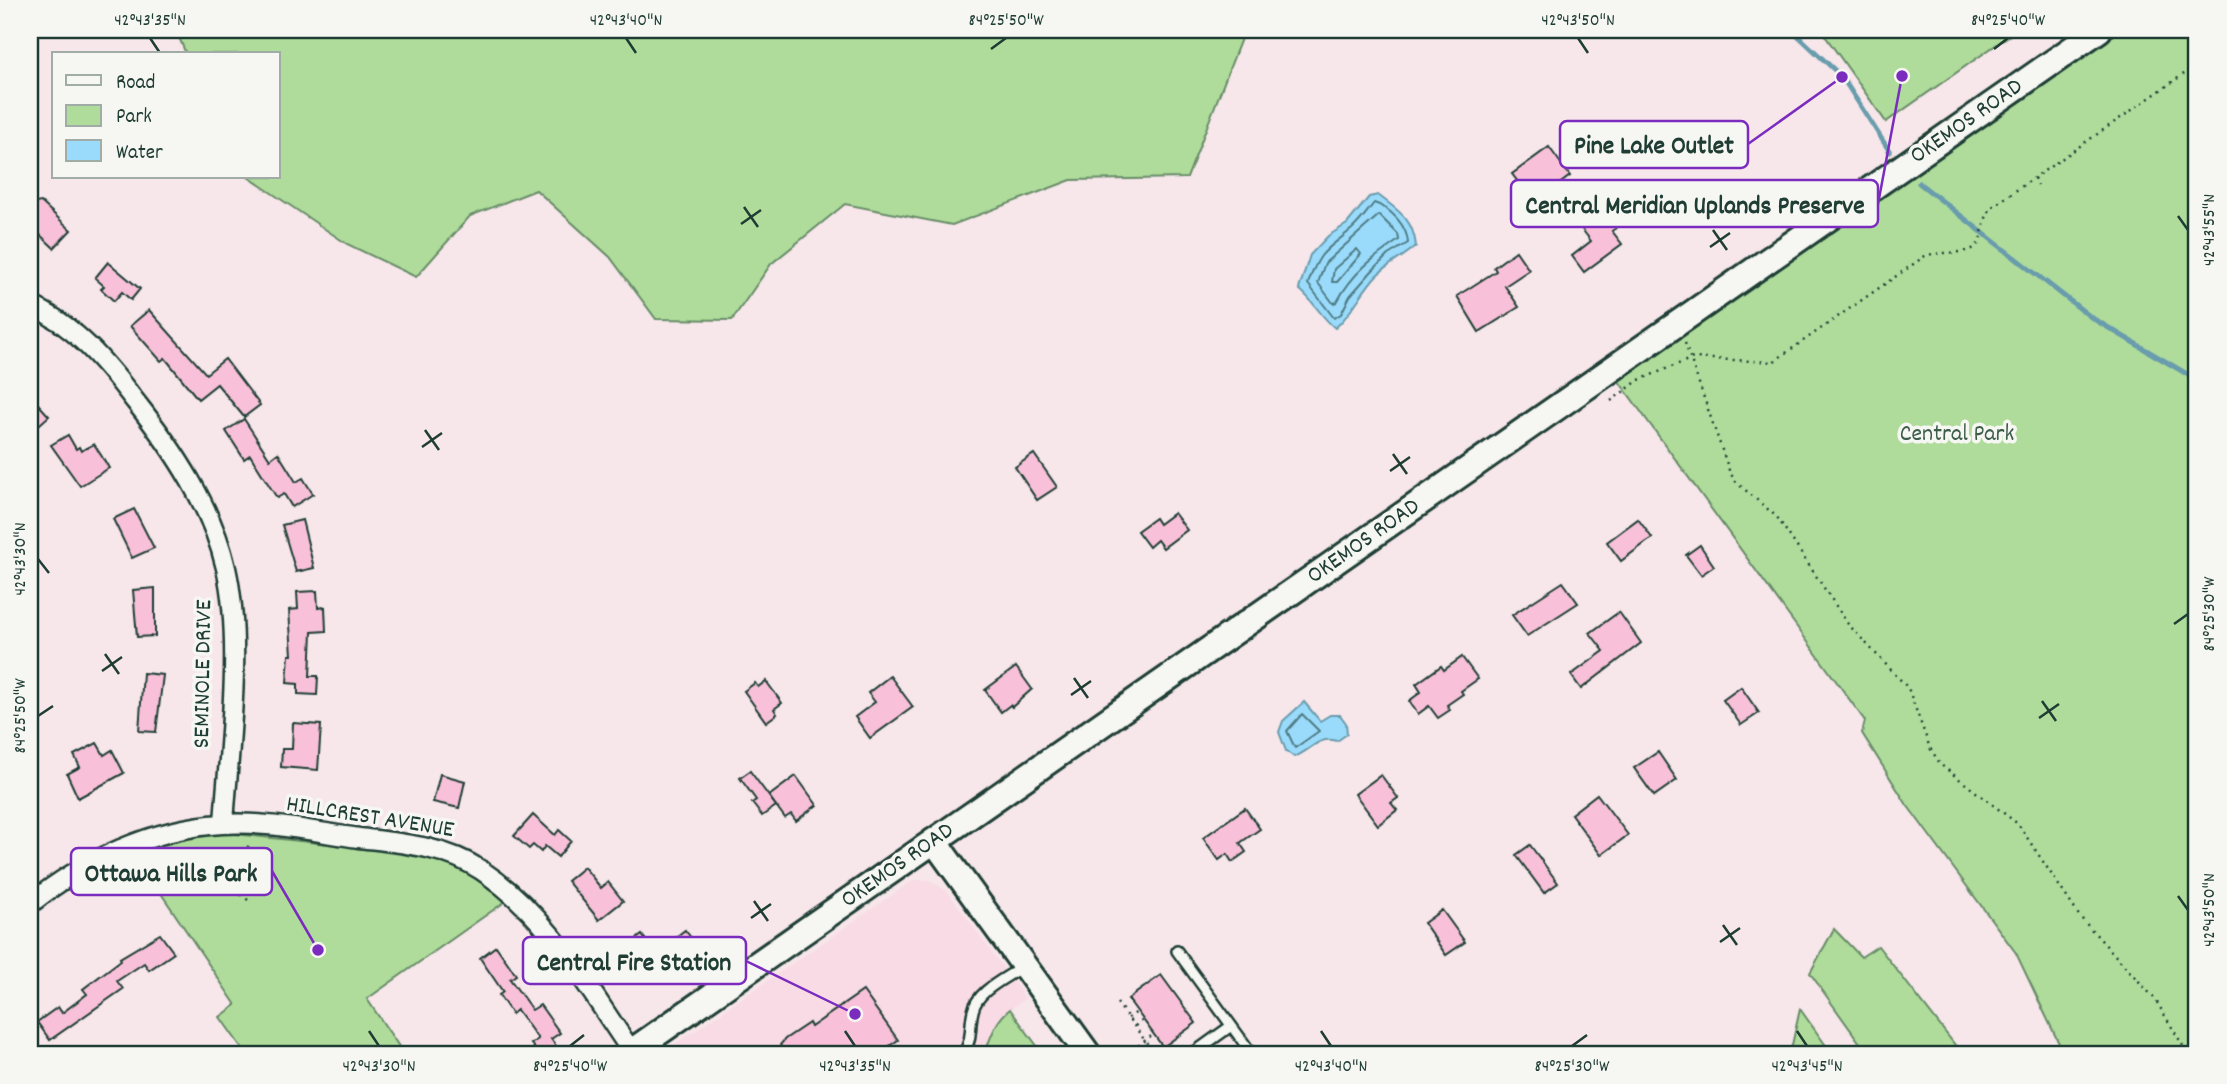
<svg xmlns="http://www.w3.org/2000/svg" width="2227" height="1084" font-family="Dekko,sans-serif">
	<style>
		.built { fill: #f8dbe5 }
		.green { fill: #afdc9b; stroke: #678c68; stroke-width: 2 }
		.water { fill: #9adbfc; stroke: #699cac; stroke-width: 2 }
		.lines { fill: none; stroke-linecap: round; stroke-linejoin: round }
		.shore { stroke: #507c84; stroke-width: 2 }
		.stream { stroke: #699cac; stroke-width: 5 }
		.building { fill: #f9c1d9; stroke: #1f3d34; stroke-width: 2 }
		.lane-casing { stroke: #1f3d34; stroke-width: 14 }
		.street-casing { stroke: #1f3d34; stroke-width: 23 }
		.secondary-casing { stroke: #1f3d34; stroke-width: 30 }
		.path { stroke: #1f3d34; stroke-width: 2.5; stroke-dasharray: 2 5; stroke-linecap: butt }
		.lane { stroke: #f6f6f2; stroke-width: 9 }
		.street { stroke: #f6f6f2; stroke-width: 18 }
		.secondary { stroke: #f6f6f2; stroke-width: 24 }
		.ticks { fill: none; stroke: #1f3d34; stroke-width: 2.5 }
		.labels { text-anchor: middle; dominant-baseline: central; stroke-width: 7; stroke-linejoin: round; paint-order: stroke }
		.street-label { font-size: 24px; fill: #1f3d34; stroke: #f6f6f2 }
		.park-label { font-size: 24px; fill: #3c5d49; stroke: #f6f6f2 }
		.leader { fill: none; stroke: #7b2cbf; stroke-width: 2.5 }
		.callout-dot { fill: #7b2cbf; stroke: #f6f6f2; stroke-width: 2.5 }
		.callout { fill: #f6f6f2; stroke: #7b2cbf; stroke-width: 2.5 }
		.callout-label { font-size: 26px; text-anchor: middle; font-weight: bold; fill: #1f3d34 }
		.neatline { fill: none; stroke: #1f3d34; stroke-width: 2.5 }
		.ticks-label { font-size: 18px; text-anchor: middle; fill: #1f3d34 }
	</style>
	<rect width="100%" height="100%" fill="#f7e6ea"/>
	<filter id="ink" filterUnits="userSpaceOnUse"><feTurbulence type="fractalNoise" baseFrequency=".0143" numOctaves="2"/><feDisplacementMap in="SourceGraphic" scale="14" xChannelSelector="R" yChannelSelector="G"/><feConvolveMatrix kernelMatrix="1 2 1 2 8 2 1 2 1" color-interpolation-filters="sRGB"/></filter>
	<g filter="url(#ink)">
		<!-- built -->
		<polygon class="built" points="914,880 929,880 947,891 1025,998 1000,1017 984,1054 661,1054"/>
		<!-- green -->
		<g class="green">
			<polygon points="176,30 1253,30 1242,36 1187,178 1071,180 952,225 845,204 771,264 732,320 656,319 610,257 536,190 470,216 416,277 347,244 248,177 278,177 278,54 186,54"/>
			<polygon points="1821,30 2017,30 1886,122"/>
			<polygon points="2114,30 2197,30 2197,1054 2064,1054 2016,953 1907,805 1862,733 1865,721 1618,380"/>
			<polygon points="225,833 430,855 471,875 506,901 367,999 404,1054 246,1054 220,1017 236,1005 134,853 187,837"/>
			<polygon points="1834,929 1861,957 1878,946 1962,1054 1860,1054 1862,1046 1810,973"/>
			<path d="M1010,1009L1043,1054H984C992,1036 994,1022 1010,1009Z"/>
			<polygon points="1800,1009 1832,1054 1790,1054"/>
		</g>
		<!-- water -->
		<g class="water">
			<path d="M1378,195C1399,211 1413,219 1416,246C1403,258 1389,263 1376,276C1361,292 1352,314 1335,328C1320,316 1314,301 1299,289L1310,255L1328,236L1347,224L1369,197Z"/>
			<path d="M1304,702L1320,721L1330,715H1340L1346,723L1347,734L1337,741C1318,735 1311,751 1294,757L1286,751L1279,732L1283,721Z"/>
		</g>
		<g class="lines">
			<!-- shore -->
			<g class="shore">
				<path d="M1374,203C1390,208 1407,225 1408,243L1388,255L1372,271L1350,296L1341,314L1334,318L1308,284C1320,249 1326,251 1352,229C1361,221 1367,212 1374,203Z"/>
				<path d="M1379,215L1398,234L1399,240C1373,258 1353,272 1337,302L1333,303L1318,283L1325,263Z"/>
				<polygon points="1357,249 1361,254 1337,282 1332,282 1334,269"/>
				<polygon points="1302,714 1319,731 1295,748 1287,731"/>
			</g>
			<!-- stream -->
			<g class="stream">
				<polyline points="1792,30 1842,77 1890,152"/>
				<polyline points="1919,183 2092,318 2197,380"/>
			</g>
		</g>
		<!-- building -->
		<g class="building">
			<polygon points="1549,147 1570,176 1534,203 1512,174"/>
			<polygon points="1611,192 1630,218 1612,231 1622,244 1584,272 1572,256 1591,241 1574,219"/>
			<polygon points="41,202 71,230 54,248 35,230 30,231 30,204"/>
			<polygon points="1516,251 1529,270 1505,286 1519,307 1479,332 1457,296 1496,271 1494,267"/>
			<polygon points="108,262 140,289 131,300 122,292 114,301 101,289 104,286 95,278"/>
			<polygon points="149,310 206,374 225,359 260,405 244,417 217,384 198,399 165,358 161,361 130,326"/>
			<polygon points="30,395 49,416 30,433"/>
			<polygon points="244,419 270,459 278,453 296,482 303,478 313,494 292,507 284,494 277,498 250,455 244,459 226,431"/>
			<polygon points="68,435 76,449 79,447 81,451 94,444 109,468 80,486 51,445"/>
			<polygon points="1034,454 1057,487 1037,500 1015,467"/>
			<polygon points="134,509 154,548 132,558 113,519"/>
			<polygon points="1174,513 1187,530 1163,548 1157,540 1149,547 1137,531 1155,518 1159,524"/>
			<polygon points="1638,519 1652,538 1621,561 1607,542"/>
			<polygon points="302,520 314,568 296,572 282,525"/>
			<polygon points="1700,545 1714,566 1701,575 1686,555"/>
			<polygon points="1563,582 1578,603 1527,636 1512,615"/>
			<polygon points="155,588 155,636 137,637 133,590"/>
			<polygon points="317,591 318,608 325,607 326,631 312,632 310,676 318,676 317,695 298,694 298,684 287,683 289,655 292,655 289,610 298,609 297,592"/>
			<polygon points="1619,612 1641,643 1581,689 1571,675 1604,651 1590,633"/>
			<polygon points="1462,657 1478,679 1461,691 1463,694 1447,705 1450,710 1438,718 1429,706 1418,714 1409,701 1421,692 1416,684 1441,666 1444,670"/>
			<polygon points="1016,667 1032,689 1012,707 1010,705 1001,712 985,690"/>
			<polygon points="143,673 163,675 156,732 139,731"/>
			<polygon points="890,676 913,707 870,738 855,717 875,702 868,693"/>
			<polygon points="766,681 782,703 774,709 777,714 766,722 744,691 755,683 758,687"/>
			<polygon points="1741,687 1759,713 1741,725 1723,700"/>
			<polygon points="293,723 321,725 318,770 281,767 282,749 292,749"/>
			<polygon points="97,743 104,755 112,750 124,773 78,798 67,774 80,767 74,755"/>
			<polygon points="1658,752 1677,780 1654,796 1634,768"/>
			<polygon points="750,771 776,806 762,816 752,803 756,800 740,778"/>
			<polygon points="440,774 465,781 459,808 433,802"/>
			<polygon points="1381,775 1398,798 1391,803 1397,810 1378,825 1355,794"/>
			<polygon points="796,776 817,805 796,821 791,814 785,818 769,796"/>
			<polygon points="1597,794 1628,835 1601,855 1571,814"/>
			<polygon points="1245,808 1260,829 1240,843 1246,852 1232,862 1227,854 1219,860 1203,838"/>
			<polygon points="533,815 555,835 559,830 571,841 558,857 545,846 541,852 533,845 529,849 514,836"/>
			<polygon points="1530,845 1558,883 1544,893 1516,855"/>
			<polygon points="584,867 601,888 608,882 623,901 599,920 567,881"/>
			<polygon points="1442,910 1465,942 1446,955 1424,923"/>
			<polygon points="685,930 696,944 647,980 629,954 631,952 627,946 642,935 655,953"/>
			<polygon points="160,934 174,953 149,970 144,963 117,981 123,989 50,1040 37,1022 58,1007 62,1013 87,994 83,989 121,960 120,958"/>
			<polygon points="496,946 516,975 510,979 532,1010 540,1005 560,1033 551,1039 562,1054 539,1054 531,1044 538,1039 517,1010 512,1014 499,995 503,992 480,958"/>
			<polygon points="1161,975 1196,1023 1163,1047 1128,999"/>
			<polygon points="863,991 898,1040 878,1054 786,1054 780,1045 785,1039 809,1023 811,1027"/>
		</g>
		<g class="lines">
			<defs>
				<g id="lane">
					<polyline points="1177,951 1252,1054"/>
					<path d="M963,1054C973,1040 969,1026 973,1011C977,990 1007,978 1023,966"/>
					<polyline points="1192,1054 1231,1026"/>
				</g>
				<g id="street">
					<path d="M30,305C74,324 107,364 135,401C174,450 212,507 226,568C243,642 229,747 224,823"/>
					<path d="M30,904C83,861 153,828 222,824C267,821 315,832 359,838C401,843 445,846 481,870C548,914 587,987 632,1052"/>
				</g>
				<g id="secondary">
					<polyline points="934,841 1088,1054"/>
					<polyline points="628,1054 2099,30"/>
				</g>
			</defs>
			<!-- lane casing -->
			<use href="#lane" class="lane-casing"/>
			<!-- street casing -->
			<use href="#street" class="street-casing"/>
			<!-- secondary casing -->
			<use href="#secondary" class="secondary-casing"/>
			<!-- path -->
			<g class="path">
				<polyline points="2034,178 2038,185"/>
				<polyline points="1685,343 1730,473 1737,483 1777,517 1848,624 1908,688 1930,748 1941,765 2018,824 2080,917 2155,999 2188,1054"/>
				<path d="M1611,401L1639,380L1693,358L1773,362L1925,256C1939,250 1970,257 1978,244C1984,232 1983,218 1992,207L2197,65"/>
				<polyline points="248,900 233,889 243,870 249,842"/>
				<polyline points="1117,1003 1155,1054"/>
				<polyline points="1128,1018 1137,1012"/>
				<polyline points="1135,1026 1143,1020"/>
				<polyline points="1127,1054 1154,1034"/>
			</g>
			<!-- lane -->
			<use href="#lane" class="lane"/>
			<!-- street -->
			<use href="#street" class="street"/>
			<!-- secondary -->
			<use href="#secondary" class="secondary"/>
		</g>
	</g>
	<!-- ticks -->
	<path class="ticks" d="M150,38L160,53M626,38L636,53M1578,38L1588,53M991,49L1006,38M1994,49L2008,38M744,207L758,227M2178,216L2188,230M741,224L761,210M1713,230L1727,250M1710,247L1730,233M425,430L439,450M422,447L442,433M1393,454L1407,474M1390,471L1410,457M38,559L49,573M2174,624L2188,614M105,654L119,674M102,671L122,657M1074,678L1088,698M1071,695L1091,681M2042,701L2056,721M38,716L53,706M2039,718L2059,704M2178,896L2188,910M754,901L768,921M751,918L771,904M1723,925L1737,945M1720,942L1740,928M369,1031L379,1046M845,1031L855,1046M1321,1031L1331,1046M1797,1031L1807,1046M570,1046L584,1035M1572,1046L1587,1035"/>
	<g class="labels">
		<!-- street labels -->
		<g class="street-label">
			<text transform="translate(1967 122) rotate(-35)">OKEMOS ROAD</text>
			<text transform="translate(1364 542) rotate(-35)">OKEMOS ROAD</text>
			<text transform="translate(204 674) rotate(-89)">SEMINOLE DRIVE</text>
			<text transform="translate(370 818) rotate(9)">HILLCREST AVENUE</text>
			<text transform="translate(898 866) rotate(-35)">OKEMOS ROAD</text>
		</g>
		<!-- park labels -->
		<g class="park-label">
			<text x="1957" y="435">Central Park</text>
		</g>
	</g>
	<!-- callouts -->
	<path class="leader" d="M1842 77L1748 144M1902 76L1878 204M318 950L272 871M855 1014L746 961"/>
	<g class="callout-dot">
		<circle cx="1842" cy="77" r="7"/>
		<circle cx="1902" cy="76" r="7"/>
		<circle cx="318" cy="950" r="7"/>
		<circle cx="855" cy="1014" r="7"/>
	</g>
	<g class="callout">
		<rect x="1560" y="121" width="188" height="47" rx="7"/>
		<rect x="1511" y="180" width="367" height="47" rx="7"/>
		<rect x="71" y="848" width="201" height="47" rx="7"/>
		<rect x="523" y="937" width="223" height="47" rx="7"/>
	</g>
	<g class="callout-label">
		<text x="1654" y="153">Pine Lake Outlet</text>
		<text x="1695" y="213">Central Meridian Uplands Preserve</text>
		<text x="171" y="881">Ottawa Hills Park</text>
		<text x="634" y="970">Central Fire Station</text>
	</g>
	<!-- margin -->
	<rect width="2227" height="1084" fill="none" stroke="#f6f6f2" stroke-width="77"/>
	<!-- legend -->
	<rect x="52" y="52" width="228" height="126" fill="#f6f6f2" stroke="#a0aca6" stroke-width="2"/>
	<rect x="66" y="75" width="35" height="10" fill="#f6f6f2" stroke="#a0aca6" stroke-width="2"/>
	<text x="116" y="88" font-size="21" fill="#1f3d34">Road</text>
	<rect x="66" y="105" width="35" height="21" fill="#afdc9b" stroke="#a0aca6" stroke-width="2"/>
	<text x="116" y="122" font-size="21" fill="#1f3d34">Park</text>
	<rect x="66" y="140" width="35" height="21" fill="#9adbfc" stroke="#a0aca6" stroke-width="2"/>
	<text x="116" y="158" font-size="21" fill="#1f3d34">Water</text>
	<rect x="38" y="38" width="2150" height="1008" class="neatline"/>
	<g class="ticks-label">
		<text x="150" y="25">42°43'35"N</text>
		<text x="626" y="25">42°43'40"N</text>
		<text x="1006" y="25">84°25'50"W</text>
		<text x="1578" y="25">42°43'50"N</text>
		<text x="2008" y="25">84°25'40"W</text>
		<text transform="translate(2208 230) rotate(-90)" y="6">42°43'55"N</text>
		<text transform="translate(19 559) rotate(-90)" y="6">42°43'30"N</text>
		<text transform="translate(2208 614) rotate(-90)" y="6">84°25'30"W</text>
		<text transform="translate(19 716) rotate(-90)" y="6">84°25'50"W</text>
		<text transform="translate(2208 910) rotate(-90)" y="6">42°43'50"N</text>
		<text x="379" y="1071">42°43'30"N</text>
		<text x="570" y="1071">84°25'40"W</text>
		<text x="855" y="1071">42°43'35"N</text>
		<text x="1331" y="1071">42°43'40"N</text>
		<text x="1572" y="1071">84°25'30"W</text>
		<text x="1807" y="1071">42°43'45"N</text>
	</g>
</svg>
